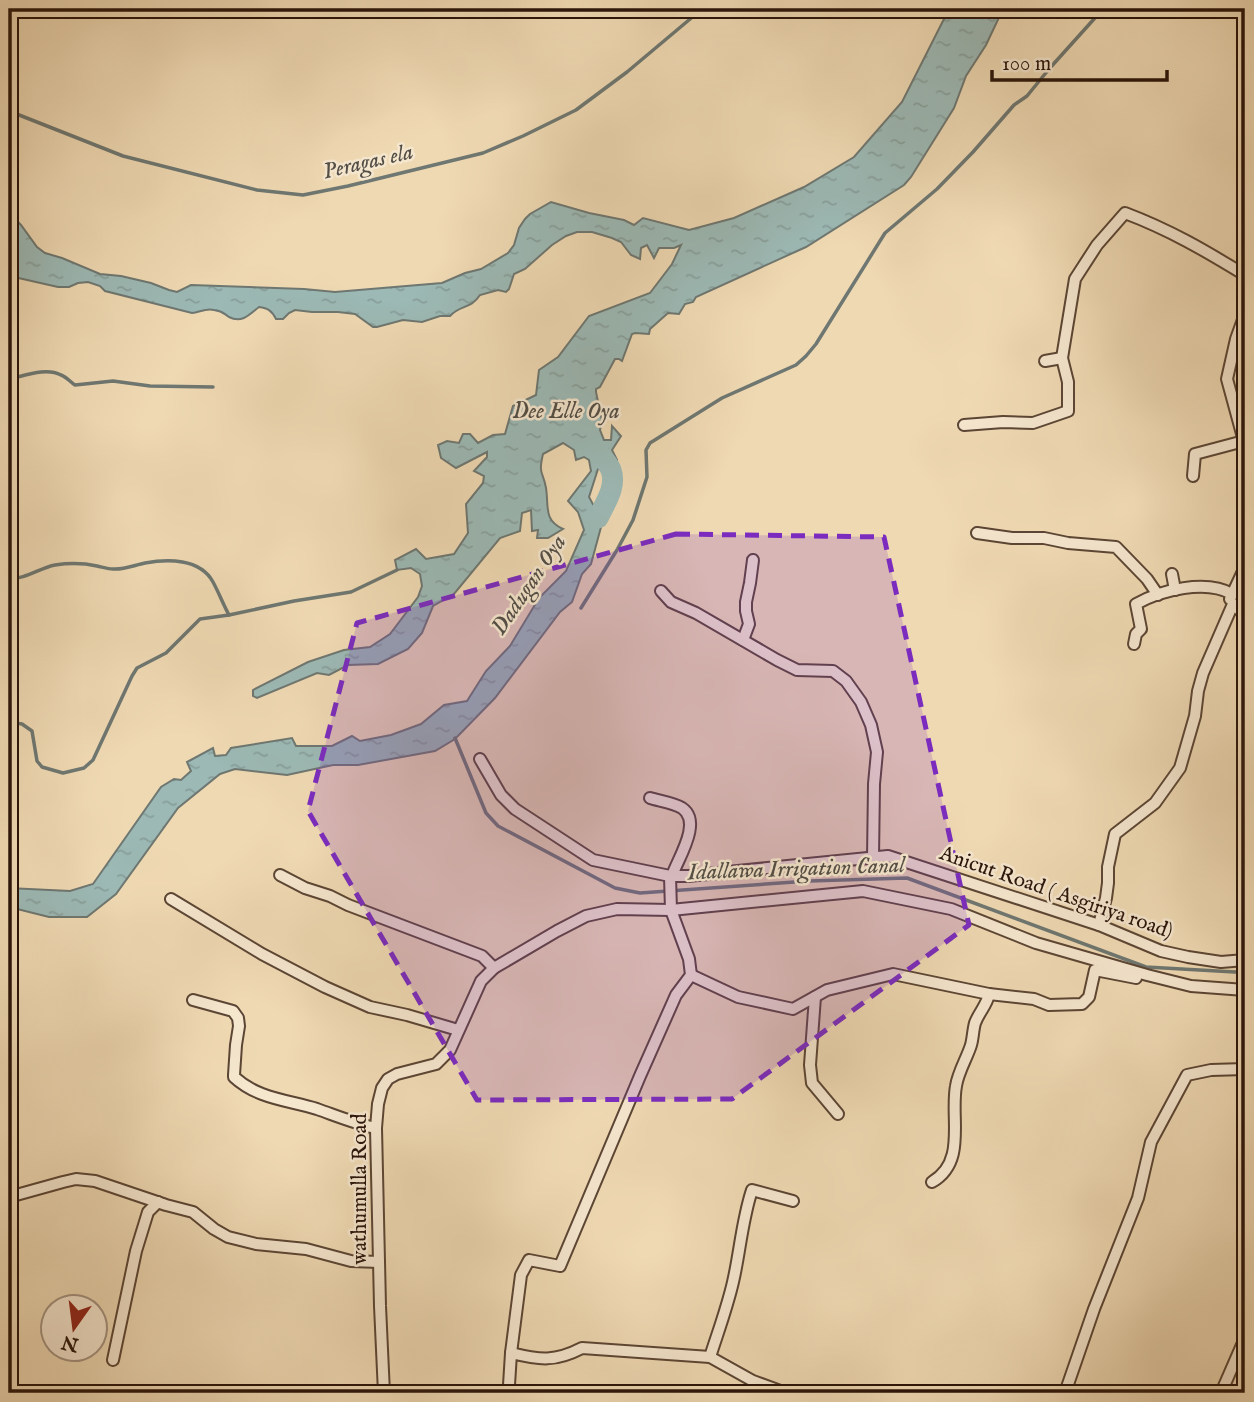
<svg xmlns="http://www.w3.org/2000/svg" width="1254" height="1402" font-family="'IM FELL English',serif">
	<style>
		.water { fill: url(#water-ripples); stroke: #6e7771; stroke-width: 2 }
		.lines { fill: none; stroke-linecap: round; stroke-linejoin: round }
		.stream { stroke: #6e7771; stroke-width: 3.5 }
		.river { stroke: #9cb9b5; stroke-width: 21 }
		.minor-casing { stroke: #5b4534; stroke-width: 14 }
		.minor { stroke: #f5e6ce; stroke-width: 10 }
		.marked { fill: #7b2cbf; fill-opacity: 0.2; stroke: #7b2cbf; stroke-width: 5; stroke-dasharray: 14 9; stroke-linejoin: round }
		.labels { text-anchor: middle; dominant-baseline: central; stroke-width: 5; stroke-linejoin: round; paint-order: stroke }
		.street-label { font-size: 21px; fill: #2a140a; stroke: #f5e6ce }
		.water-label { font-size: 23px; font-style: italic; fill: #524e46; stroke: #f5e6ce }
	</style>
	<defs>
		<pattern id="water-ripples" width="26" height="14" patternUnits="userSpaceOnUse" patternTransform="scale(1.75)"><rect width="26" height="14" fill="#9cb9b5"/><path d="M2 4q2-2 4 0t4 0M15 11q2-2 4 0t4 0" fill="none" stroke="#879e9a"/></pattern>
	</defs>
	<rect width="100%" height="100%" fill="#efd9b3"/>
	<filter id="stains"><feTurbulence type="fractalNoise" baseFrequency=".00286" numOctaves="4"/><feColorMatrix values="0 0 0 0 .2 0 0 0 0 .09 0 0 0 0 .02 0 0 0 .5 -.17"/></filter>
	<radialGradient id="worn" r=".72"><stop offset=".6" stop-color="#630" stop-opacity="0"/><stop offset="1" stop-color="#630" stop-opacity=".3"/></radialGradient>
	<!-- water -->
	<path class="water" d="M949,9H1003L986,45L966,76L954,108L911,177L904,185L806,247L696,297L693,302L685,304L679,314L668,313L650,329L649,334L635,333L632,334L622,361L619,359H615L600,387L596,389V392L602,421L600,430L604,440H611L612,426L621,436L612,450L617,460L615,470L610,469L605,474L602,468L598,469L589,497L595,508L602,493L610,494L591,564L582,574L572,602L560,612L495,698L455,739L435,751L358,765H333L287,775L235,769L220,774L178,808L116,894L87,917H49L9,907V888L70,891L93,884L161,787L174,779L181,780L191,771L187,762L213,748L215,756L226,755L231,748L292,738L296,746H332L352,736L360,741L391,735L421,724L444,705L467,701L486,671L510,646L539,598L566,571L584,530L578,512L568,501L591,471L589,460L584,457L576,460L574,450L563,443L543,454C538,475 543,471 546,488C549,506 543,520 563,529L548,538H537L538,530L532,531L531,510L522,513L520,531L500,538L454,594L433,606L422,633L408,649L378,664L348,665L329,675L317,673L257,698L253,696V690L308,662L344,650L370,647L390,634L418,597L422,586L420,574L411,568L397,570L395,560L416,549L426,559L454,554L468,533L466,504L483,483L484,476L474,471L487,457V452L456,468L441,458L438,445L447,441L459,443L463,434H470L478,443L493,435L505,434L513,406L536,395L539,370L558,357L589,316L650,293L672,264L681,245L674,248H659L654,258L647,245L641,248L640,259L631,255L621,242L612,238L592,232H577L566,236L552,245L525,269L514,274L509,289L506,292L498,290L480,295C470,310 461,304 450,316H440L422,322L403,320L377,327H373L355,314L338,312H312L295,310L289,313L283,319H276C272,311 268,308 259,307C250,314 242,324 229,317C223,313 223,311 214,310C206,308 200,312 192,313L105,291L100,286L88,282L78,283L69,287H58L14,277H9V213L21,225L37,247L45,253L62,258L100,274L121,276L151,283L169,290L177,292L191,285L304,289L335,292L442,283L465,273L481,269L508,253L514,245L519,228L525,219L530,214L551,202L589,213L624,220L634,225L643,218L689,230L734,218L804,187L854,157L902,102Z"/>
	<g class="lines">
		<!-- stream -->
		<g class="stream">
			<polyline points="9,111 123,156 257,190 303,195 348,186 483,153 523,136 576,110 627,72 702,9"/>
			<path d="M9,379C24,376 46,367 61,375C67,377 70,382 75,385L113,381L150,386L213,387"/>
			<path d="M9,578C25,580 39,568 55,565C69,563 83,563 97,566C102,567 108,569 113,569C123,570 135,565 145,563C167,559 200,558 213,582C219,593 223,604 229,615"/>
			<polyline points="581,608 617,550 633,520 647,477 646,450 650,443 722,398 796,365 806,356 816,344 885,233 937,189 973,152 1014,105 1027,96 1049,69 1103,9"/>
			<polyline points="9,722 22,724 32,731 37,761 42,767 63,773 84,768 93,760 132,676 137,668 166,653 200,619 229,615 294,601 351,592 397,570"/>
			<polyline points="455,738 486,813 498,826 615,888 640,893 809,881 907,878 1146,967 1235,972 1245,971"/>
		</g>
		<!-- river -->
		<path class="river" d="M594,447C599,454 608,462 611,470C617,487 605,503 598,518"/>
		<defs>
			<g id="minor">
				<polyline points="1245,314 1236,339 1227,379 1245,445"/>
				<polyline points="1045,361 1062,358"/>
				<path d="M964,425L1003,422L1033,423L1068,411V382L1062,358L1075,279L1097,245L1125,213C1170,230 1204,250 1245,275"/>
				<polyline points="1193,476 1195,454 1244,441"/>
				<polyline points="977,533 1012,538 1044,538 1068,543 1116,547 1147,579 1158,595"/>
				<polyline points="1172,574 1175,590"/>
				<polyline points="661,591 671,602 696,613 777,660 797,670 833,671 846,681 861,702 871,725 877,752 874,784 873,858"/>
				<polyline points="1230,599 1245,567"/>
				<polyline points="1233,604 1245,615"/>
				<polyline points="743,640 749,624 746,611 746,602 750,583 753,560"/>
				<path d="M1134,644L1136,634L1141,629L1136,604C1161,590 1206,579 1232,594"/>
				<polyline points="480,759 501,795 515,809 593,860 670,876 688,876 888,856 1099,925 1161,951 1188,957 1221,962 1245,960"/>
				<path d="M650,798C660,801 674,803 682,808C703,822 677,860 672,876"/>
				<polyline points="280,875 305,888 330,896 348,905 482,956 494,968"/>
				<polyline points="171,899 262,954 325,987 370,1007 407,1015 458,1030"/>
				<polyline points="1099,925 1106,898 1108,883 1108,867 1115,834 1155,803 1180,768 1195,716 1198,691 1203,673 1233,604"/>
				<polyline points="691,975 738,997 793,1009 827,990 893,974 989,994 1034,999 1049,1005 1082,1004 1089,997 1095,970 1136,978"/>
				<polyline points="815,997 810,1065 812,1083 838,1114"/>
				<path d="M193,1000L233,1011L238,1018L239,1026L236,1045L234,1075V1077C258,1099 288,1100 317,1109C337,1116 356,1124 376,1128"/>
				<path d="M932,1182C967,1162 950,1118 956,1086C958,1072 967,1058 971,1045C973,1038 973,1030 975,1023C979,1012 987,1005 989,994"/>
				<polyline points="9,1197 63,1182 76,1179 95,1181 166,1205 193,1212 214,1229 228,1237 256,1244 306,1249 351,1261 379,1262"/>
				<polyline points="511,1353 521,1275 529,1260 560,1266 640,1076 676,995 691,975 689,959 671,910 670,876"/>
				<path d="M710,1357C718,1332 727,1308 733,1282C740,1252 742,1220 752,1190L793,1201"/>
				<polyline points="113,1360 136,1251 148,1212 158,1202"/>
				<polyline points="384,1393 380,1306 376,1128 378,1104 382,1088 388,1079 397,1074 436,1064 450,1050 481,981 494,968 557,931 586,916 617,909 671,910 863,891 951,909 1036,943 1147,975 1191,986 1245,990"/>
				<path d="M512,1393L509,1385L511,1353C540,1360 555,1362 582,1348L710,1357L753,1381L786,1393"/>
				<polyline points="1065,1393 1094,1309 1138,1198 1151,1142 1187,1075 1211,1070 1245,1069"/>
				<polyline points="1221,1393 1245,1338"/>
			</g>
		</defs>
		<!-- minor casing -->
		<use href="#minor" class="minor-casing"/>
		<!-- minor -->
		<use href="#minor" class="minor"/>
	</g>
	<!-- marked area -->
	<path class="marked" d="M676,534L884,537L969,925L732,1099L477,1100L308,811L357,623Z"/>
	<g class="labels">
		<!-- street labels -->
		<g class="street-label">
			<text transform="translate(1056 893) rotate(19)">Anicut Road ( Asgiriya road)</text>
			<text transform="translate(360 1189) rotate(-90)">wathumulla Road</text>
		</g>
		<!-- water labels -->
		<g class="water-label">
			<text transform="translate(368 162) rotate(-13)">Peragas ela</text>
			<text x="566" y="411">Dee Elle Oya</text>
			<text transform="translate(529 585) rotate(-56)">Dadugan Oya</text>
			<text transform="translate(796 869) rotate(-2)">Idallawa Irrigation Canal</text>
		</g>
	</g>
	<!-- margin -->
	<rect width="1254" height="1402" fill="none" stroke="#efd9b3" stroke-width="35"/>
	<rect x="10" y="10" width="1233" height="1381" fill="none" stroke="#2a140a" stroke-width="3.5"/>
	<rect x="18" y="18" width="1219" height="1367" fill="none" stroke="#2a140a" stroke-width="2"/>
	<!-- north arrow -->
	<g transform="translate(74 1328) rotate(194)"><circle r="33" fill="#f5e6ce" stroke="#a49280" stroke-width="2"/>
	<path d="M0-5L12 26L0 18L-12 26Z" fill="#8f2418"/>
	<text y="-10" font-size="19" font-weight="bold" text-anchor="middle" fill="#2a140a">N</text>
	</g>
	<!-- scale -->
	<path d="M992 70v10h175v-10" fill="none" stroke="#2a140a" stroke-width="3.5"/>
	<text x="1002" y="70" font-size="21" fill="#2a140a" stroke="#f5e6ce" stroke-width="5" paint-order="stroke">100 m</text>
	<rect width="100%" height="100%" filter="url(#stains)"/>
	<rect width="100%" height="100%" fill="url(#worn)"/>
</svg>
